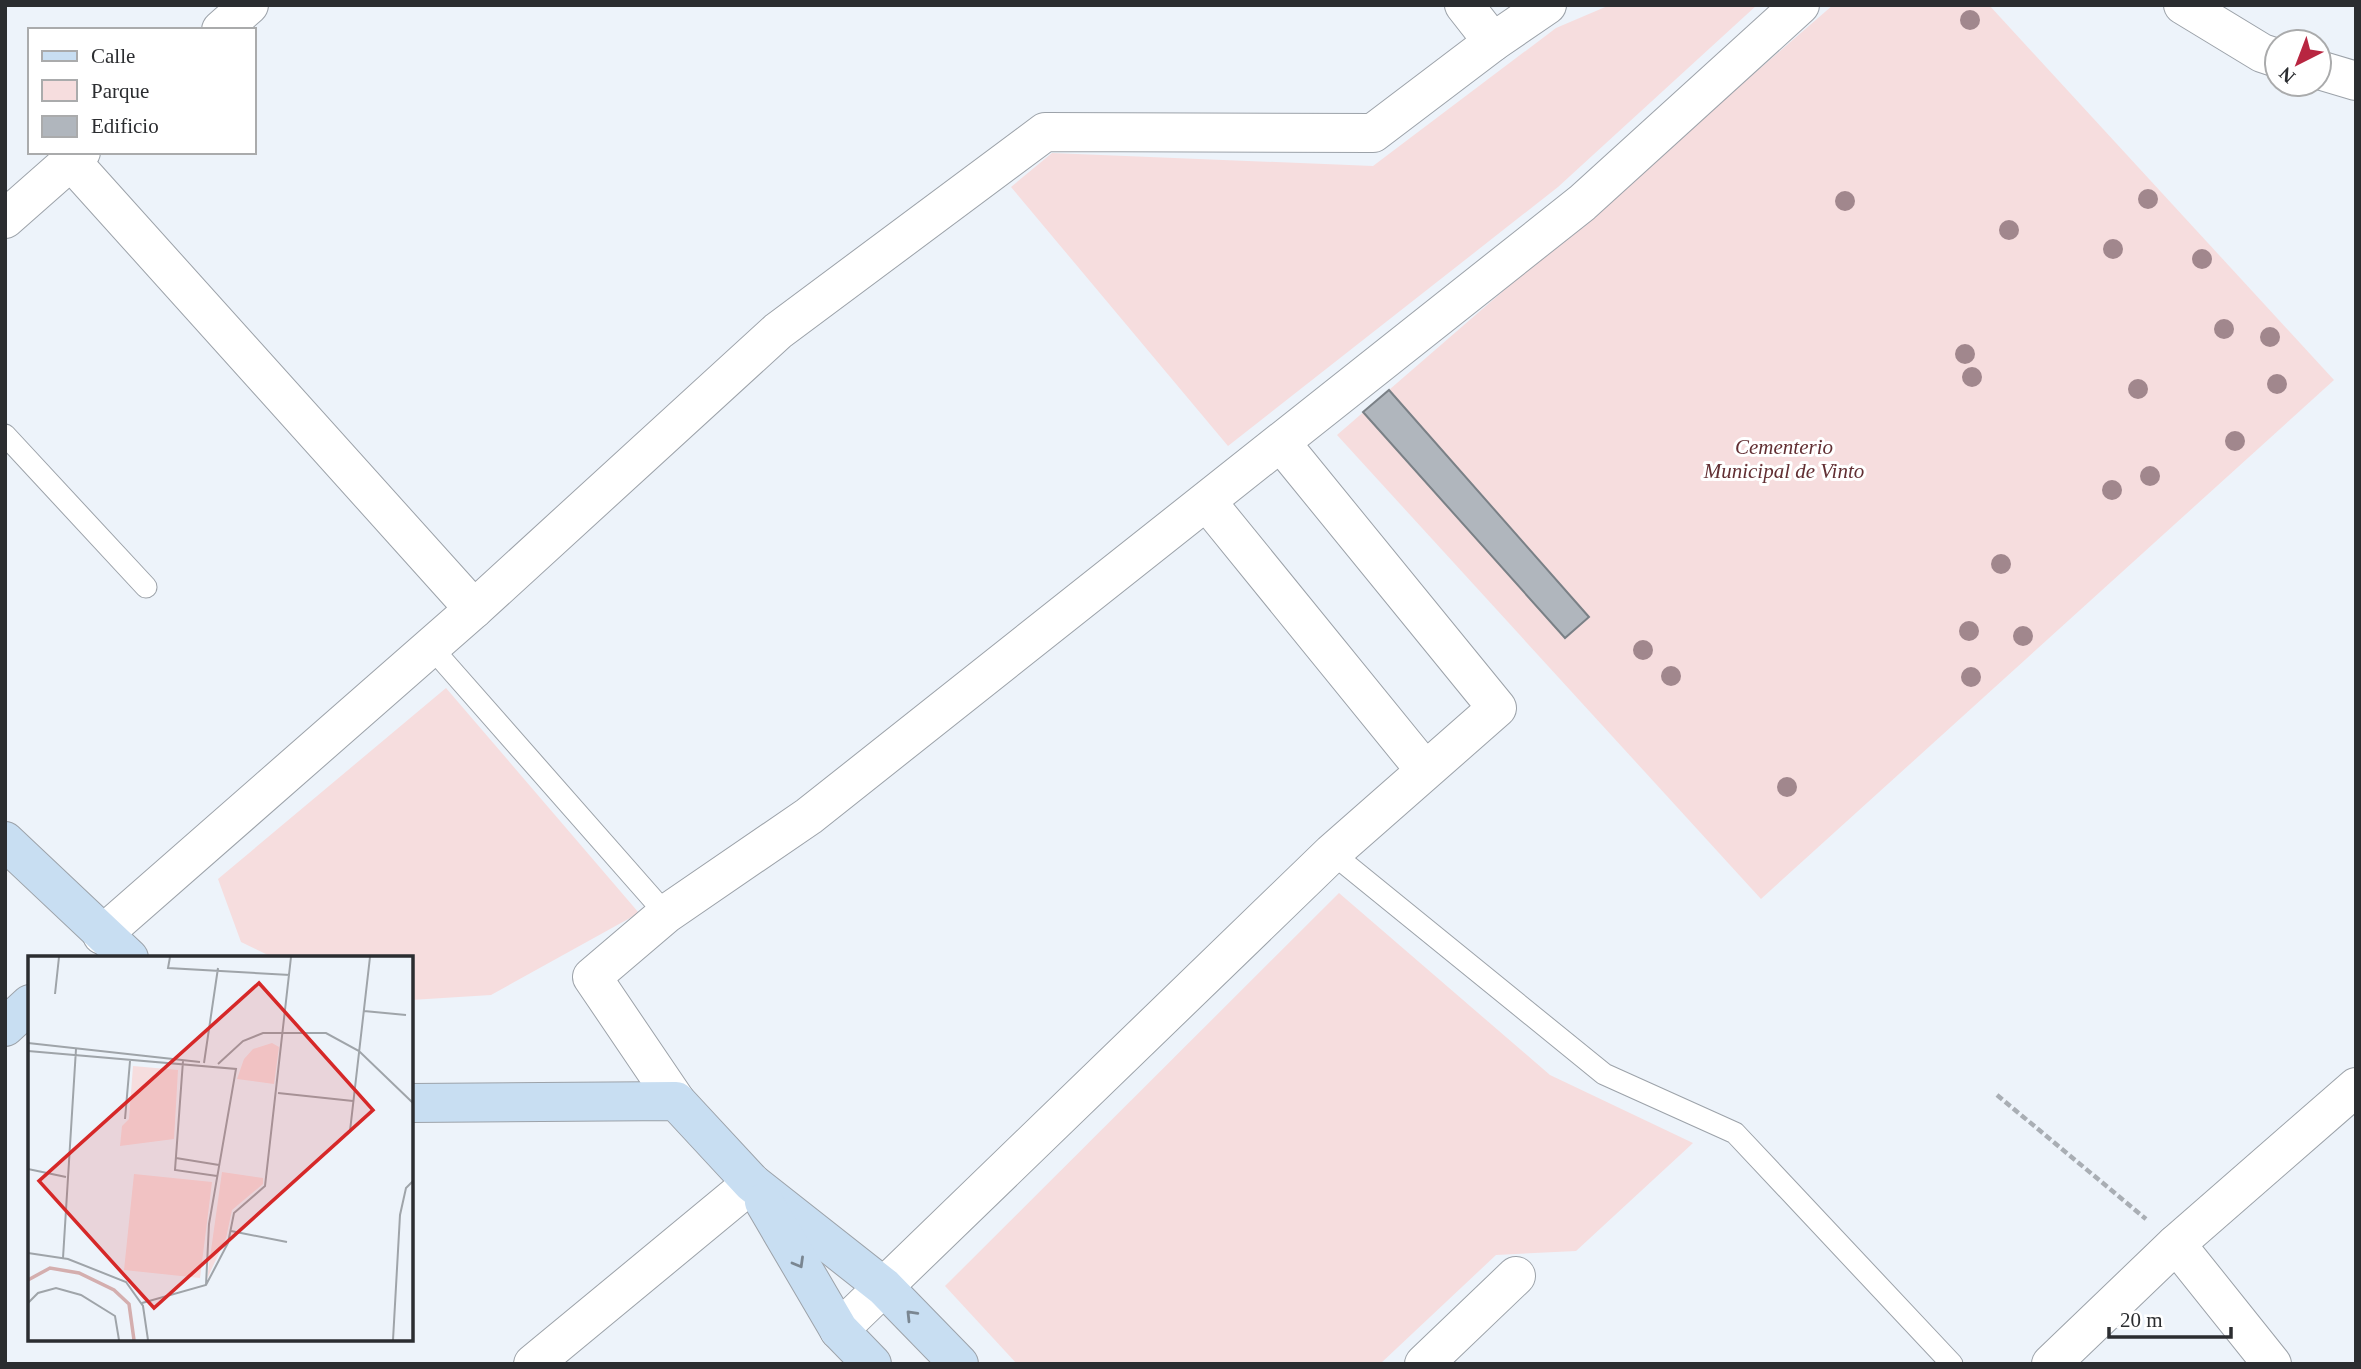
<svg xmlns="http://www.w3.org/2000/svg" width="2361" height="1369" font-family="'Times New Roman',serif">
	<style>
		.green { fill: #f6ddde }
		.building { fill: #b0b6bd; stroke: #7a8086; stroke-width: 2 }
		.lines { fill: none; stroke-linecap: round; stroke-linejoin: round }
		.lane-casing { stroke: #9ca2a9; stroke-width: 23 }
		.street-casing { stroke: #9ca2a9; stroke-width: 40 }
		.secondary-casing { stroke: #9ca2a9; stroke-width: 40 }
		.path { stroke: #a9aeb4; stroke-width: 4.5; stroke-dasharray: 7 3.5; stroke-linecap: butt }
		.lane { stroke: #fff; stroke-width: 21 }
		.street { stroke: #fff; stroke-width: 38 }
		.secondary { stroke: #c8def2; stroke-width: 38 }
		.tree { fill: #a1878d }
		.oneway { stroke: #7a8691 }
		.labels { text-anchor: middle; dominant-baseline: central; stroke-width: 6; stroke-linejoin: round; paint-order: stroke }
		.park-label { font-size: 21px; font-style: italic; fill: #622f33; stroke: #fff }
		.inset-river { fill: none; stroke: #d4aeae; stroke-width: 3.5 }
		.inset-road { fill: none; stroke: #9fa4a9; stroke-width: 2 }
		.view { fill: #d62828; fill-opacity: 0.15; stroke: #d62828; stroke-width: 3.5 }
		.inset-edge { fill: none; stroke: #2b2d30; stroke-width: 3.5 }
	</style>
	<rect width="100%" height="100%" fill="#edf3fa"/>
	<!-- green -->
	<g class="green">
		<polygon points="1610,5 1757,5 1558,187 1228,446 1011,187 1052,153 1373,166 1556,28"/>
		<polygon points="1833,5 1989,5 2334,380 1761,899 1337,435"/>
		<polygon points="446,688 639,913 491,995 411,1000 411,958 274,958 241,942 218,879"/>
		<polygon points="1339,893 1550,1075 1693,1143 1576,1251 1496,1255 1380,1364 1017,1364 945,1286"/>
	</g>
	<!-- building -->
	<polygon class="building" points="1389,390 1589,617 1565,638 1363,412"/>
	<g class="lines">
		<defs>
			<g id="lane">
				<polyline points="5,435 146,587"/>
				<polyline points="431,647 666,914"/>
				<polyline points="1332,853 1604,1074 1735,1133 1952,1364"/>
			</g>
			<g id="street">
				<polyline points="1464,5 1493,42"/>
				<polyline points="2183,5 2262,53 2277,58"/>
				<polyline points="221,30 249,5"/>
				<polyline points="2319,70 2356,81"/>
				<polyline points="71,161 474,609"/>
				<polyline points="5,219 81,152"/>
				<polyline points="1207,502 1424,769"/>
				<polyline points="102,935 474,609 778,331 1045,132 1373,133 1493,42 1547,5"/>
				<polyline points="676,1101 592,977 666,914 809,816 1582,203 1800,5"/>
				<polyline points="2176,1244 2272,1364"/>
				<polyline points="839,1330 1332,853 1497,708 1281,443"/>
				<polyline points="533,1364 752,1183"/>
				<polyline points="1424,1364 1516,1276"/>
				<polyline points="2051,1364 2176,1244 2356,1087"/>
			</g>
			<g id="secondary">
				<polyline points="5,841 129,958"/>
				<polyline points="5,1027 30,1004"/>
				<polyline points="411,1103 676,1101 752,1183 884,1287 959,1364"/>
				<polyline points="764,1202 839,1330 872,1364"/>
			</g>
		</defs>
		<!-- lane casing -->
		<use href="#lane" class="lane-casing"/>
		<!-- street casing -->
		<use href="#street" class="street-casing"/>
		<!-- secondary casing -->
		<use href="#secondary" class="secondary-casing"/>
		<!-- path -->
		<polyline class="path" points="1997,1095 2146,1219"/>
		<!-- lane -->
		<use href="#lane" class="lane"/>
		<!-- street -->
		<use href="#street" class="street"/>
		<!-- secondary -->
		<use href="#secondary" class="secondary"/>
	</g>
	<!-- trees -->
	<g class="tree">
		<circle cx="1970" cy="20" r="10"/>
		<circle cx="2148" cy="199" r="10"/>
		<circle cx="1845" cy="201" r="10"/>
		<circle cx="2009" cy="230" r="10"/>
		<circle cx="2113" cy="249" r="10"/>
		<circle cx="2202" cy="259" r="10"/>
		<circle cx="2224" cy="329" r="10"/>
		<circle cx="2270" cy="337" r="10"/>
		<circle cx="1965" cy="354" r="10"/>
		<circle cx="1972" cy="377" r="10"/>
		<circle cx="2277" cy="384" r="10"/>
		<circle cx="2138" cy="389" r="10"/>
		<circle cx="2235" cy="441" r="10"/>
		<circle cx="2150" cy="476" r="10"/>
		<circle cx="2112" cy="490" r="10"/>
		<circle cx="2001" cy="564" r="10"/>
		<circle cx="1969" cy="631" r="10"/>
		<circle cx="2023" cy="636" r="10"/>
		<circle cx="1643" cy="650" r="10"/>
		<circle cx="1671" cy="676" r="10"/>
		<circle cx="1971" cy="677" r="10"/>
		<circle cx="1787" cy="787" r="10"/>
	</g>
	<!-- one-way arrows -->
	<defs><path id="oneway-chevron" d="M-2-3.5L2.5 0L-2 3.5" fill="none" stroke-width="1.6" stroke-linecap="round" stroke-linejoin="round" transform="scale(1.75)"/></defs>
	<g class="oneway">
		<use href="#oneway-chevron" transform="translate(799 1263) rotate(60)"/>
		<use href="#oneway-chevron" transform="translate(911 1315) rotate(-134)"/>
	</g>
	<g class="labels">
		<!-- park labels -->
		<g class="park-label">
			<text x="1784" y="447">Cementerio<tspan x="1784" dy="24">Municipal de Vinto</tspan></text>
		</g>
	</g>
	<!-- overview -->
	<g transform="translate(28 956)">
		<rect width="385" height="385" fill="#edf3fa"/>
		<path d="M244,87L251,91L246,128L209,123L216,103L225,93ZM105,110L150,114L146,183L92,190L94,170L101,163ZM194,216L235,222V228L204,254L198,282L179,323ZM106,218L184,226L172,322L96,314Z" fill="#f6ddde"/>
		<path class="inset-river" d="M0,324L22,312L51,317L86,334L101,348L106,384"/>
		<path class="inset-road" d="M142,1L140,12L262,19M27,38L31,1M336,55L378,59M0,87L172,106M0,95L208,113L181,268L178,329M155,105L147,214L189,220M176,107L190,12M190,108L215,85L235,77H298L331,95L385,147M250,137L325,145M97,163L102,105M322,175L342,1M148,202L191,209M0,213L38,221M203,275L259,286M0,297L40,303L98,326L115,350L120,384M35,302L48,93M0,347L10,337L28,332L53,339L87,360L91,384M114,347L178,329L200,287L206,257L237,230L263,1M365,384L372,259L378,232L385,225"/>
		<path class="view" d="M231,27L345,154L126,352L11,225Z"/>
		<rect width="385" height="385" class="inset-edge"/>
	</g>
	<!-- border -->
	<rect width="2361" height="1369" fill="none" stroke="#2b2d30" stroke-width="14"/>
	<!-- legend -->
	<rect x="28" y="28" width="228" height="126" fill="#ffffff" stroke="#aaabac" stroke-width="2"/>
	<rect x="42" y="51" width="35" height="10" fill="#c8def2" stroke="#aaabac" stroke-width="2"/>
	<text x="91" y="63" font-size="21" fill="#2b2d30">Calle</text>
	<rect x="42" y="80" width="35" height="21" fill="#f6ddde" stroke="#aaabac" stroke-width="2"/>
	<text x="91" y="98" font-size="21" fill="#2b2d30">Parque</text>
	<rect x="42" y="116" width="35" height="21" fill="#b0b6bd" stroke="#aaabac" stroke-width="2"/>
	<text x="91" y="133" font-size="21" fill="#2b2d30">Edificio</text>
	<!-- north arrow -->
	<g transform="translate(2298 63) rotate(222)"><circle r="33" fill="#ffffff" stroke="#aaabac" stroke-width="2"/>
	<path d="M0-5L12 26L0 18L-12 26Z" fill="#b82641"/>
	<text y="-10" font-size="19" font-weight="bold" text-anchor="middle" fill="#2b2d30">N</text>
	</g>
	<!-- scale -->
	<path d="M2109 1327v10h122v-10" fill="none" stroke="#2b2d30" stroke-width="3.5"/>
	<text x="2120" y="1327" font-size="21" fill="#2b2d30" stroke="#ffffff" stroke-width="5" paint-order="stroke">20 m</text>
</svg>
